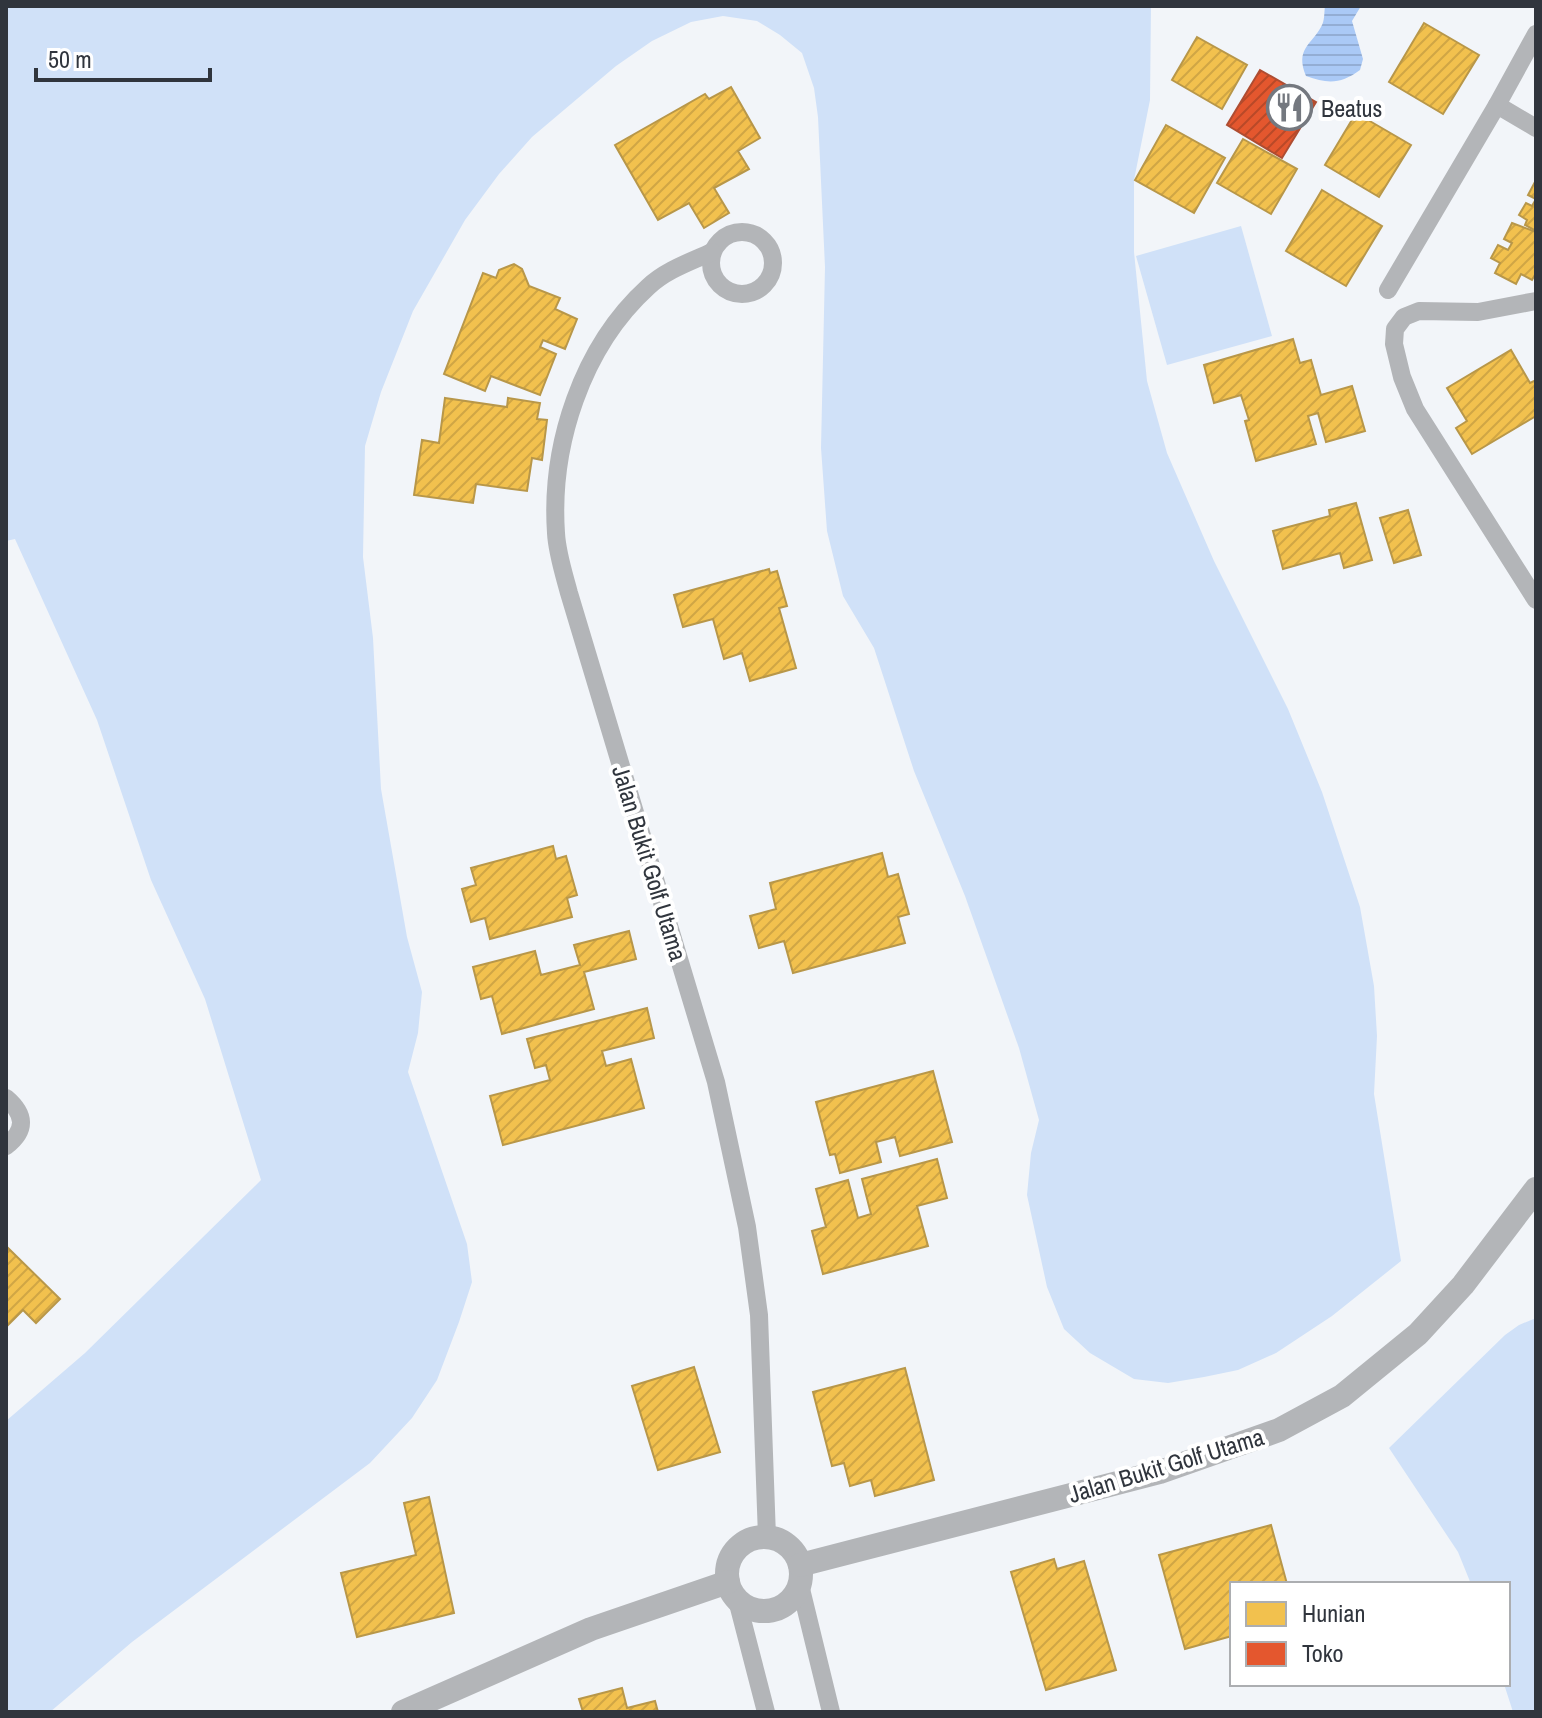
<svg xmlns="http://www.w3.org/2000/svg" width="1542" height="1718" font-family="'Archivo Narrow',sans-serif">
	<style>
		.grass { fill: #d0e1f8 }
		.water { fill: url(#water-rules) }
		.homes { fill: url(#homes-hatch); stroke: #b89749; stroke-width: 2 }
		.shops { fill: url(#shops-hatch); stroke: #ae4d32; stroke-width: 2 }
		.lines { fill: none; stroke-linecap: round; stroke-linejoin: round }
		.minor { stroke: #b3b5b8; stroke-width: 18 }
		.tertiary { stroke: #b3b5b8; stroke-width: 24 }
		.labels { text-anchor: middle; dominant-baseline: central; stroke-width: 8; stroke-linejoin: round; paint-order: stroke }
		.poi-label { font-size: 24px; fill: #30353d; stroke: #fff; text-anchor: start }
		.street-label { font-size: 24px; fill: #30353d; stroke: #fff }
	</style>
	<defs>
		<pattern id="water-rules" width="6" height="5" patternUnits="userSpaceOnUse" patternTransform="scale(2)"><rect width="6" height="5" fill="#aac9f6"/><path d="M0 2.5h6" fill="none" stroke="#93add4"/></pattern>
		<pattern id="homes-hatch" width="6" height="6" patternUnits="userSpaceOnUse" patternTransform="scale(2)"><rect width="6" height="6" fill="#f2c14e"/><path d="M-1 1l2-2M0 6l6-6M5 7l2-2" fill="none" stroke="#d0a645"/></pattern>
		<pattern id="shops-hatch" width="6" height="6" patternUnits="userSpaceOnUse" patternTransform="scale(2)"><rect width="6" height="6" fill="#e4572e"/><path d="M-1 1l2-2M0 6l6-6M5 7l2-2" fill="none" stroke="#b94928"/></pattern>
	</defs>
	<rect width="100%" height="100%" fill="#f2f5f9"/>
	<!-- grass -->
	<g class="grass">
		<polygon points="8,6 1151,6 1150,100 1134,180 1134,252 1147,381 1167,453 1214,561 1288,709 1322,792 1360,907 1374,986 1377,1036 1374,1094 1401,1261 1332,1316 1276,1353 1238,1370 1204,1377 1168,1383 1134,1379 1090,1353 1064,1329 1047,1287 1027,1195 1031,1153 1039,1120 1019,1048 965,896 914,771 874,648 843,596 827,531 821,448 825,267 818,117 814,88 802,53 780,35 757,21 723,16 691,22 652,41 616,66 532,137 499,174 465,220 413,311 381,392 365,446 363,557 373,638 381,789 407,937 422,992 418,1033 408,1072 467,1244 472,1282 459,1322 437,1380 412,1418 370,1463 132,1642 50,1712 6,1712 6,1421 85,1353 261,1180 205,999 151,880 97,720 15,539 6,541 6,12"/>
		<polygon points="1241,226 1272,336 1167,365 1136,256"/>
		<polygon points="1536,1318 1536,1712 1513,1712 1504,1684 1508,1684 1508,1584 1471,1584 1458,1552 1389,1448 1505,1335 1519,1325"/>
	</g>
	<!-- water -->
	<path class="water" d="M1325,6H1361L1352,21L1363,59L1360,70C1341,84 1328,84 1306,76C1295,49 1311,45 1321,27C1325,21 1324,12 1325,6Z"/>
	<!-- homes -->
	<g class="homes">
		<polygon points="1424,23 1479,55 1443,114 1389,82"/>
		<polygon points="1197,37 1247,65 1222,109 1172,80"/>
		<polygon points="731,87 760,138 738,151 749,169 714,188 729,213 704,228 689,203 658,220 615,145 705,94 709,99"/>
		<polygon points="1356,113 1411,145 1379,197 1325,165"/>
		<polygon points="1166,125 1225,158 1194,213 1135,180"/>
		<polygon points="1243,139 1297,169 1271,214 1217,183"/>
		<polygon points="1536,180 1536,231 1525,225 1527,220 1519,215 1526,203 1532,206 1536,199 1528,195"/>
		<polygon points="1322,190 1382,226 1346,286 1286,251"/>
		<polygon points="1512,223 1536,232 1536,273 1532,280 1521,274 1516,284 1495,273 1500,263 1491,258 1498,245 1508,250 1512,243 1504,239"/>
		<polygon points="514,264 522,269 529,286 560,298 555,309 577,319 565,349 543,340 540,347 556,354 540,395 491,376 485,391 444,374 483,273 496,278 499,270"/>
		<polygon points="1293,339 1300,363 1311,360 1321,395 1352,386 1365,431 1326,442 1318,413 1308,416 1316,444 1256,461 1245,421 1249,420 1241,395 1214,403 1204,365"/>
		<polygon points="1511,350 1530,383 1536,380 1536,416 1472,454 1456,428 1467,421 1447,388"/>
		<polygon points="445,398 507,407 508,398 540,403 537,419 547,420 542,460 532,458 527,491 476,484 473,503 414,495 422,440 439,443"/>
		<polygon points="1356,503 1372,560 1344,568 1340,553 1283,569 1273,531 1330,516 1329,510"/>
		<polygon points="1408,510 1421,555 1394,563 1380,518"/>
		<polygon points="769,569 770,573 777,571 787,606 779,608 796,668 750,681 742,653 724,659 713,619 683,627 674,595"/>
		<polygon points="553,846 556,859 566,856 577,895 567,898 572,917 490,939 485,918 471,922 462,889 476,885 471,868"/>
		<polygon points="882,853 888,877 898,874 909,914 898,917 905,943 793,973 784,941 759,948 750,916 776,909 770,883"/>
		<polygon points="629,931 636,959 584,972 594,1009 502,1034 492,996 481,999 473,967 535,951 541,975 580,965 574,945"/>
		<polygon points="647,1008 654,1038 602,1051 606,1066 631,1059 644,1108 503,1145 490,1096 550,1080 546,1065 535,1068 527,1039"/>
		<polygon points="933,1071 952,1142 900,1156 895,1137 876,1142 881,1162 840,1173 835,1154 830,1155 816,1102"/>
		<polygon points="937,1159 947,1198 917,1206 928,1246 823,1274 812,1231 826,1227 816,1189 848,1180 858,1218 871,1214 862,1179"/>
		<polygon points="6,1246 60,1299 36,1323 23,1310 6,1327"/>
		<polygon points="694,1367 720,1452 658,1470 632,1386"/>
		<polygon points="905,1368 934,1480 875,1496 871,1480 850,1486 844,1463 832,1466 813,1392"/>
		<polygon points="429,1497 454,1613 357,1637 341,1573 416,1555 404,1503"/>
		<polygon points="1271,1525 1287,1584 1232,1584 1232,1636 1185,1649 1159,1555"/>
		<polygon points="1054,1559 1057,1569 1084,1561 1116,1670 1046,1690 1011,1572"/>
		<polygon points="622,1688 627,1708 655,1701 658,1712 583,1712 579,1699"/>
	</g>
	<!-- shops -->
	<polygon class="shops" points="1260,70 1316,102 1282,158 1227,125"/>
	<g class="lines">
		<!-- minor -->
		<g class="minor">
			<polyline points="1497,105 1536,128"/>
			<circle cx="742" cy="263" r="31"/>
			<path d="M712,252C690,262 666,270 648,287C582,347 550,445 556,533C557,553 564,574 569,593L716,1082L747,1227L759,1315L767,1537"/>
			<polyline points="1388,290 1497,105 1536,34"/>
			<polyline points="1536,301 1478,312 1419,311 1404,317 1395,329 1394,344 1402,377 1415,409 1536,600"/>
			<path d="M6,1098C25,1114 27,1130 6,1146"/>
			<polyline points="800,1585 831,1712"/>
			<polyline points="737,1600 766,1712"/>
		</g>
		<!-- tertiary -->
		<g class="tertiary">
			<circle cx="764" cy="1574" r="37"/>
			<polyline points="800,1565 1160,1472 1279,1430 1342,1396 1418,1334 1463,1285 1536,1189"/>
			<polyline points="403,1712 591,1629 728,1582"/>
		</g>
	</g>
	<!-- icons -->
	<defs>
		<symbol id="restaurant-ring" viewBox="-11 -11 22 22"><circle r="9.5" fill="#fff" stroke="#74787f" stroke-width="1.5"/><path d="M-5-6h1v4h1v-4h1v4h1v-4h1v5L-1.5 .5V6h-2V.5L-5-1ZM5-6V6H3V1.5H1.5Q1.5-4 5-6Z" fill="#74787f"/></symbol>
	</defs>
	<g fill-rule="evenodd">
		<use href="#restaurant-ring" x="1264" y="82" width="51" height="51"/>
	</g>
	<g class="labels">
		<!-- poi labels -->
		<g class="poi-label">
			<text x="1321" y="108">Beatus</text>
		</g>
		<!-- street labels -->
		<g class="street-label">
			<text transform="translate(650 863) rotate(73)">Jalan Bukit Golf Utama</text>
			<text transform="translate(1166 1465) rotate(-17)">Jalan Bukit Golf Utama</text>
		</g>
	</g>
	<!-- border -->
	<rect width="1542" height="1718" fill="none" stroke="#30353d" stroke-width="16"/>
	<!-- legend -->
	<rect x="1230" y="1582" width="280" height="104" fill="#ffffff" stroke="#acaeb1" stroke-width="2"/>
	<rect x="1246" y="1602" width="40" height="24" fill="#f2c14e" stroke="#acaeb1" stroke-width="2"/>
	<text x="1302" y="1622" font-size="24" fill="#30353d">Hunian</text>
	<rect x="1246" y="1642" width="40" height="24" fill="#e4572e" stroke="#acaeb1" stroke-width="2"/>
	<text x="1302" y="1662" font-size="24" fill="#30353d">Toko</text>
	<!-- scale -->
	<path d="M36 68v12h174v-12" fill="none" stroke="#30353d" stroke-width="4"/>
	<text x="48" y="68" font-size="24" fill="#30353d" stroke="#ffffff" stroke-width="6" paint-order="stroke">50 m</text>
</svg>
